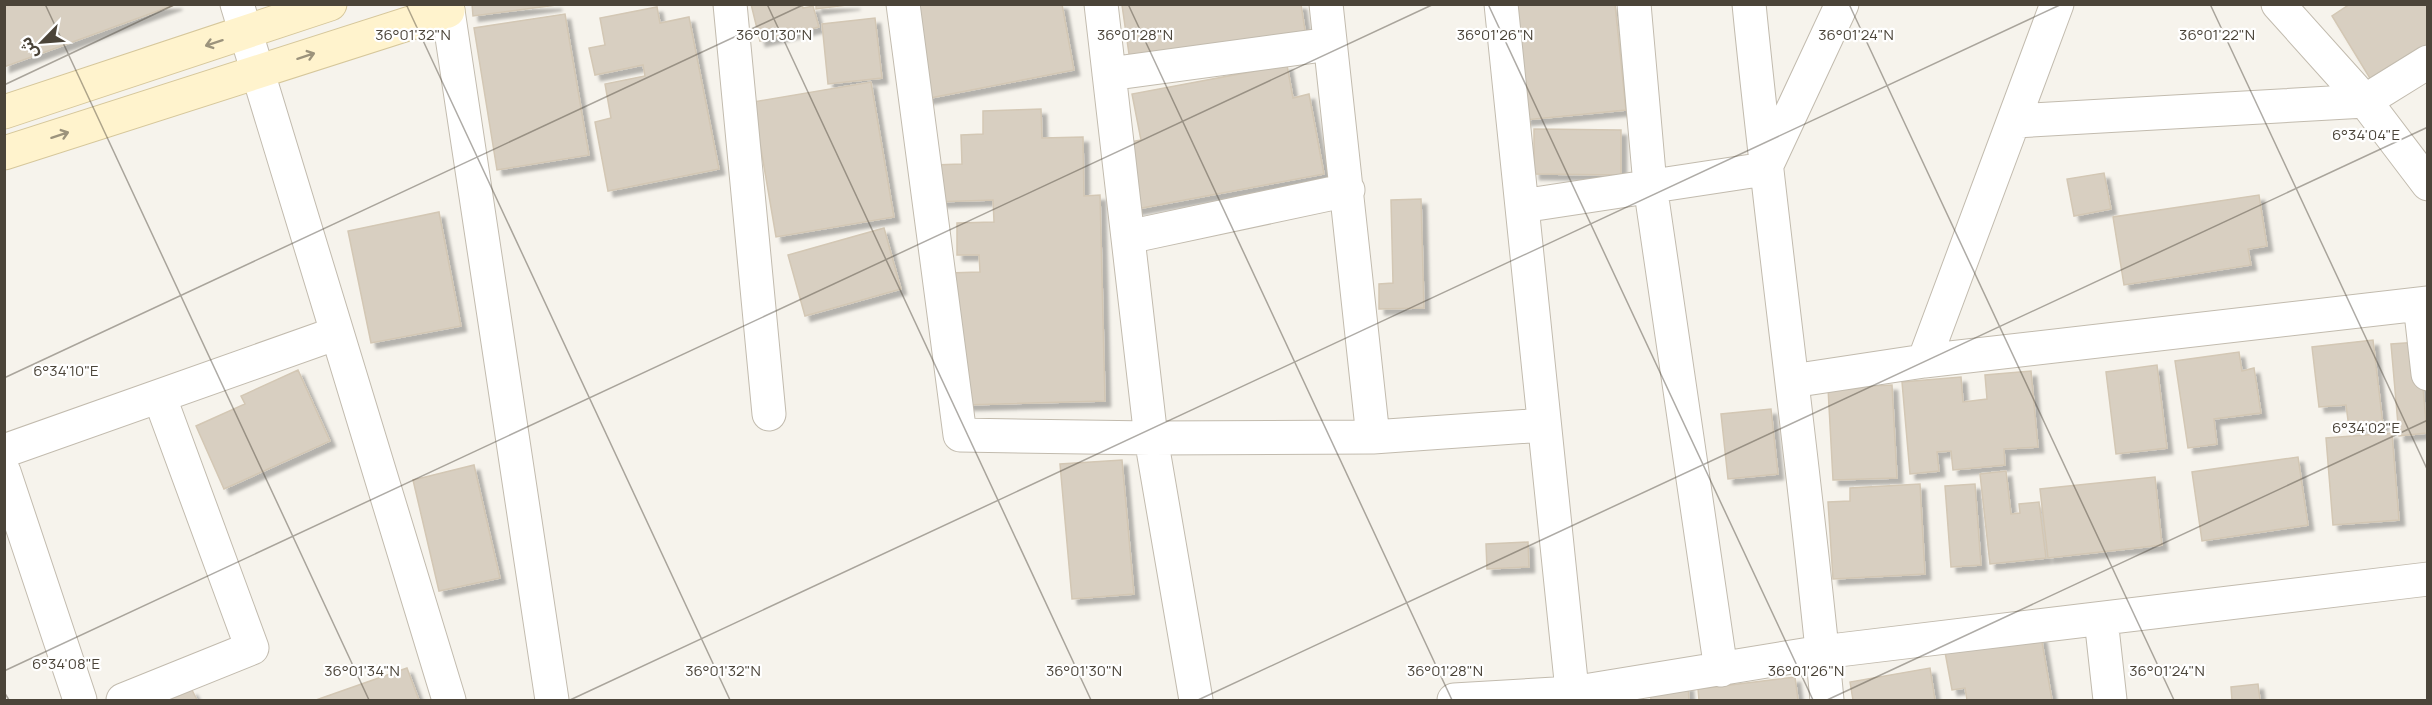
<svg xmlns="http://www.w3.org/2000/svg" width="2432" height="705" viewBox="0 0 2432 705" font-family="Manrope,'Noto Sans Arabic',sans-serif">
  <style>
    .building { fill: #d8cfc1; stroke: #d3c7b4; stroke-width: 1.5; filter: url(#shadow) }
    .lines { fill: none; stroke-linecap: round; stroke-linejoin: round }
    .street-casing { stroke: #c2bbae; stroke-width: 35 }
    .secondary-casing { stroke: #d6c79b; stroke-width: 35 }
    .street { stroke: #fff; stroke-width: 33 }
    .secondary { stroke: #fff3cd; stroke-width: 33 }
    .oneway { stroke: #9c937c }
    .ticks { fill: none; stroke: #4b4439; stroke-width: 1.5; stroke-opacity: 0.45 }
    .ticks-label { font-size: 15px; text-anchor: middle; fill: #4b4439; stroke: #fff; stroke-width: 4.5; stroke-linejoin: round; paint-order: stroke }
  </style>
  <defs>
    <filter id="shadow"><feDropShadow dx="5.5" dy="5.5" stdDeviation="1.5" flood-color="#0004"/></filter>
  </defs>
  <rect width="100%" height="100%" fill="#f6f3ec"/>
  <path class="building" d="M 4,4 L 177,4 L 4,67 Z
    M 472,4 L 556,4 L 556,5 L 473,16 Z
    M 751,4 L 802,4 L 803,8 L 813,6 L 819,27 L 760,41 Z
    M 816,4 L 855,4 L 816,9 Z
    M 907,4 L 1062,4 L 1074,70 L 925,99 Z
    M 1301,4 L 1306,37 L 1130,61 L 1122,5 Z
    M 1514,4 L 1615,4 L 1626,110 L 1525,120 Z
    M 2350,4 L 2428,4 L 2428,45 L 2371,80 L 2332,16 Z
    M 657,7 L 660,23 L 689,17 L 719,169 L 608,191 L 595,122 L 611,118 L 605,84 L 645,76 L 643,65 L 595,75 L 589,48 L 605,45 L 600,18 Z
    M 565,14 L 589,155 L 497,170 L 474,28 Z
    M 875,18 L 882,78 L 828,84 L 822,24 Z
    M 1287,65 L 1293,98 L 1309,94 L 1324,174 L 1131,210 L 1119,144 L 1141,140 L 1132,94 Z
    M 871,82 L 894,217 L 776,237 L 753,102 Z
    M 1041,109 L 1042,138 L 1083,137 L 1084,196 L 1100,195 L 1105,401 L 964,405 L 948,273 L 980,272 L 979,255 L 957,255 L 957,223 L 994,222 L 993,200 L 934,202 L 933,165 L 962,164 L 961,135 L 983,134 L 983,111 Z
    M 1534,129 L 1621,130 L 1621,175 L 1534,174 Z
    M 2104,173 L 2111,209 L 2074,216 L 2067,179 Z
    M 2259,195 L 2267,246 L 2248,249 L 2251,265 L 2124,285 L 2113,217 Z
    M 1421,199 L 1424,308 L 1379,309 L 1379,284 L 1393,283 L 1391,200 Z
    M 439,212 L 461,326 L 371,343 L 348,231 Z
    M 884,228 L 901,289 L 805,316 L 788,255 Z
    M 2373,340 L 2383,425 L 2349,428 L 2346,405 L 2319,407 L 2312,347 Z
    M 2419,342 L 2427,433 L 2399,436 L 2391,344 Z
    M 2239,352 L 2242,371 L 2254,368 L 2261,413 L 2214,419 L 2217,444 L 2188,448 L 2175,361 Z
    M 2157,365 L 2167,448 L 2116,454 L 2106,372 Z
    M 298,370 L 330,441 L 224,489 L 196,426 L 245,404 L 241,396 Z
    M 2031,371 L 2038,447 L 2004,449 L 2005,465 L 1953,470 L 1951,451 L 1937,452 L 1939,471 L 1910,474 L 1902,382 L 1961,377 L 1963,402 L 1987,399 L 1985,375 Z
    M 1892,385 L 1897,478 L 1833,480 L 1828,388 Z
    M 1771,409 L 1778,474 L 1728,479 L 1721,414 Z
    M 2392,433 L 2399,520 L 2333,525 L 2326,438 Z
    M 2298,457 L 2308,525 L 2202,541 L 2192,472 Z
    M 1122,460 L 1134,594 L 1072,599 L 1060,464 Z
    M 474,465 L 500,578 L 439,591 L 413,480 Z
    M 2006,471 L 2011,514 L 2020,513 L 2019,504 L 2039,502 L 2046,558 L 1990,564 L 1980,474 Z
    M 2155,477 L 2162,545 L 2048,558 L 2040,489 Z
    M 1920,484 L 1925,574 L 1833,579 L 1828,502 L 1850,501 L 1850,488 Z
    M 1975,484 L 1981,565 L 1951,567 L 1945,486 Z
    M 1528,542 L 1529,567 L 1487,569 L 1486,544 Z
    M 2041,636 L 2052,700 L 1967,700 L 1965,688 L 1952,690 L 1945,652 Z
    M 407,668 L 419,700 L 316,700 Z
    M 1930,668 L 1935,700 L 1853,700 L 1850,682 Z
    M 1795,677 L 1798,700 L 1699,700 L 1698,689 Z
    M 2258,684 L 2260,700 L 2232,700 L 2231,687 Z
    M 1688,685 L 1689,700 L 1651,700 L 1650,688 Z
    M 192,690 L 197,700 L 168,700 Z"/>
  <g class="lines">
    <defs>
      <path id="street" d="M 237,4 L 449,700
        M 447,4 L 552,700
        M 730,4 L 769,414
        M 903,4 L 960,435 L 1151,438 L 1373,437 L 1544,425
        M 1101,4 L 1151,438 L 1196,700
        M 1326,4 L 1373,437
        M 1501,4 L 1573,700
        M 1634,4 L 1650,185 L 1721,670
        M 1749,4 C 1772,237 1805,468 1827,700
        M 2278,4 L 2365,101 L 2428,184
        M 1109,74 L 1330,44
        M 2016,121 L 2365,101 L 2428,62
        M 1522,206 L 1765,169 L 1842,4
        M 1128,237 L 1348,190
        M 2420,304 L 2428,374
        M 1924,361 L 2057,4
        M 1792,381 L 1924,361 L 2428,303
        M 4,451 L 337,333
        M 4,472 L 80,700
        M 2101,619 L 2110,700
        M 123,700 L 252,648 L 160,398
        M 1454,700 L 1572,693 L 1822,652 L 2428,579"/>
      <path id="secondary" d="M 4,112 L 330,4
        M 4,153 L 448,11"/>
    </defs>
    <use href="#street" class="street-casing"/>
    <use href="#secondary" class="secondary-casing"/>
    <use href="#street" class="street"/>
    <use href="#secondary" class="secondary"/>
  </g>
  <defs><path id="oneway-shaft" d="M-6 0H5M1.5-3L5.5 0L1.5 3" fill="none" stroke-width="1.6" stroke-linecap="round" stroke-linejoin="round" transform="scale(1.5)"/></defs>
  <g class="oneway">
    <use href="#oneway-shaft" transform="translate(214 43) rotate(162)"/>
    <use href="#oneway-shaft" transform="translate(306 56) rotate(-18)"/>
    <use href="#oneway-shaft" transform="translate(60 135) rotate(-18)"/>
  </g>
  <path class="ticks" d="M 45,4 L 369,700M 406,4 L 730,700M 767,4 L 1091,700M 1128,4 L 1452,700M 1488,4 L 1813,700M 1849,4 L 2174,700M 2210,4 L 2428,471M 4,85 L 176,4M 4,378 L 805,4M 4,671 L 1434,4M 4,692 L 9,700M 570,700 L 2062,4M 1198,700 L 2428,127M 1827,700 L 2428,420"/>
  <g class="ticks-label">
    <text x="774" y="40">36°01'30"N</text>
    <text x="413" y="40">36°01'32"N</text>
    <text x="1135" y="40">36°01'28"N</text>
    <text x="1495" y="40">36°01'26"N</text>
    <text x="1856" y="40">36°01'24"N</text>
    <text x="2217" y="40">36°01'22"N</text>
    <text x="2366" y="140">6°34'04"E</text>
    <text x="66" y="376">6°34'10"E</text>
    <text x="2366" y="433">6°34'02"E</text>
    <text x="66" y="669">6°34'08"E</text>
    <text x="362" y="676">36°01'34"N</text>
    <text x="723" y="676">36°01'32"N</text>
    <text x="1084" y="676">36°01'30"N</text>
    <text x="1445" y="676">36°01'28"N</text>
    <text x="1806" y="676">36°01'26"N</text>
    <text x="2167" y="676">36°01'24"N</text>
  </g>
  <rect width="2432" height="705" fill="none" stroke="#4b4439" stroke-width="12"/>
  <g transform="translate(42 42) rotate(245)" stroke="#ffffff" stroke-width="4.5" paint-order="stroke">
  <path d="M0-4.5L10 22L0 15L-10 22Z" fill="#4b4439"/>
  <text y="-9" font-size="16" font-weight="bold" text-anchor="middle" fill="#4b4439">ش</text>
  </g>
</svg>
